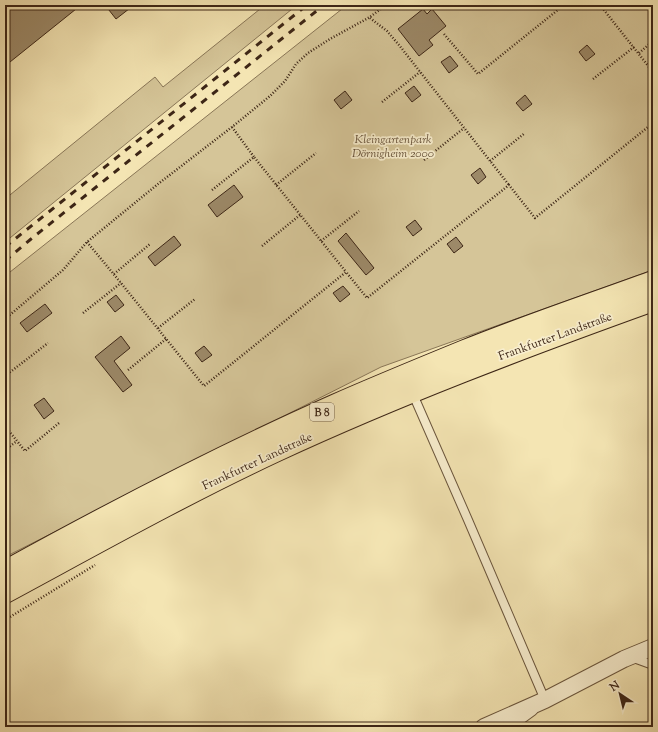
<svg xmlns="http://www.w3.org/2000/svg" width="658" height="732" viewBox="0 0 658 732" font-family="'Sorts Mill Goudy',serif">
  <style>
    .green { fill: #d5c598; stroke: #897657 }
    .building { fill: #9c8968; stroke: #3d2616 }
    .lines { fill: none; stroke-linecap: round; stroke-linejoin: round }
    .service-casing { stroke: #6b563d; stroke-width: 10 }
    .minor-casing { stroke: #6b563d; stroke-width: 18 }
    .primary-casing { stroke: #3d2616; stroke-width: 24 }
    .path { stroke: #3d2616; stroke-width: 2.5; stroke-dasharray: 1 2; stroke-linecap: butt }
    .service { stroke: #f8eece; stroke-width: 8 }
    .minor { stroke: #f8eece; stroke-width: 16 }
    .primary { stroke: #f4e5b3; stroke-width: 22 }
    .rail { stroke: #3d2616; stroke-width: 3; stroke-dasharray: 7 7; stroke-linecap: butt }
    .labels { text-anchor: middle; stroke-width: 3.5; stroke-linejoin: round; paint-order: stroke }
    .shield { fill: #f8eece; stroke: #75624d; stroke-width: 1 }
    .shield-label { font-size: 11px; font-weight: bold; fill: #3d2616 }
    .park-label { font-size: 12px; font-style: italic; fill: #634e36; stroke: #f8eece }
    .street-label { font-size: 12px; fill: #3d2616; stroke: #f8eece }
  </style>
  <rect width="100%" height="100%" fill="#f4e5b3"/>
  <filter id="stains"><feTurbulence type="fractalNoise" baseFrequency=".005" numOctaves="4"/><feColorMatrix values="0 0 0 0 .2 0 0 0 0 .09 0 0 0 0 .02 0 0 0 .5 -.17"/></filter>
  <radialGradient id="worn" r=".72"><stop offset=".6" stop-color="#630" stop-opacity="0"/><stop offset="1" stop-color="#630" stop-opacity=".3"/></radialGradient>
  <path class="green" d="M 265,5 L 297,5 L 5,242 L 5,199 L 155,77 L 163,87 Z
    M 347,5 L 653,5 L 653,270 L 381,367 L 5,557 L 5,276 Z"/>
  <path class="building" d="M 5,5 L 81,5 L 5,66 Z
    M 105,5 L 134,5 L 116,19 Z
    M 423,9 L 427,14 L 432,9 L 446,26 L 429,40 L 433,45 L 419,56 L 398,29 Z
    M 587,45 L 595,54 L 586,61 L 579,52 Z
    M 450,56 L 458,66 L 449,73 L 441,62 Z
    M 414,86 L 421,95 L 412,102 L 405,93 Z
    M 345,91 L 352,100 L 341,109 L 334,100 Z
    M 525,95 L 532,104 L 523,111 L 516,103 Z
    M 480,168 L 486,177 L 478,184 L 471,175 Z
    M 234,185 L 243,197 L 217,217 L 208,205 Z
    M 415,220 L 422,229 L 413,236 L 406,227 Z
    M 346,233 L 374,268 L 366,275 L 338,241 Z
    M 174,236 L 181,245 L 155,266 L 148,257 Z
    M 456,237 L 463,246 L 454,253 L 447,244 Z
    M 343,286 L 350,294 L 340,302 L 333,293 Z
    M 116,295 L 124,305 L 115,312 L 107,302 Z
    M 45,304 L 52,313 L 27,332 L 20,323 Z
    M 121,336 L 130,348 L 114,361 L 132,385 L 123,392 L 95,357 Z
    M 204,346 L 212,355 L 202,362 L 195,353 Z
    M 44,398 L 54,411 L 44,419 L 34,405 Z"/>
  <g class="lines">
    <defs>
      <path id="service" d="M 412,392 L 468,520 L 545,700 L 543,702
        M 631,657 L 653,665
        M 511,727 L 533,711"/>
      <path id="minor" d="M 484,727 L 545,700 L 624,659 L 653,647"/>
      <path id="primary" d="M 5,572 C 112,513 221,456 334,406 C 377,387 421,369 465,351 C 527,326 590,305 653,282
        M 5,592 C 94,544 183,494 275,451 C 398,394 525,346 653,300"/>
    </defs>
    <use href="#service" class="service-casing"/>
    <use href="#minor" class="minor-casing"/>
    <use href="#primary" class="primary-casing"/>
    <path class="path" d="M 600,5 L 653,72
      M 370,18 L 387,31 L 399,45 L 509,185
      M 444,34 L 478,74 L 564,5
      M 639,53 L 653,41
      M 593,79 L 634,47
      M 382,102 L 420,72
      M 232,127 L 254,157
      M 424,160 L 464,128
      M 490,161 L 525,133
      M 276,185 L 316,153
      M 212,190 L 254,157 L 346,272
      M 321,241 L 359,211
      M 87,242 L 121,283 L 204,386 L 346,272 L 367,298 L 509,185 L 535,218 L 653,123
      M 262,246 L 300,215
      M 114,274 L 150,244
      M 83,313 L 121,283
      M 5,319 L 63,270 L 87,242 L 158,184 L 232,127 L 270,96 L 285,81 L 296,64 L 308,53 L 330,39 L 370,17 L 386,5
      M 158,328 L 195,299
      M 128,370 L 166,339
      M 5,376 L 48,343
      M 5,426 L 25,451 L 59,423
      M 5,450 L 17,441
      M 5,620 L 95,565
      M 5,714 L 10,727"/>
    <use href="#service" class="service"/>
    <use href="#minor" class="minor"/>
    <use href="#primary" class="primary"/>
    <path class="rail" d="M 5,247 L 307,5
      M 5,261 L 31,239 L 324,5"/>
  </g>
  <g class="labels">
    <rect class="shield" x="310" y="403" width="24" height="18" rx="3"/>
    <g class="shield-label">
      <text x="322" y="416">B 8</text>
    </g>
    <g class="park-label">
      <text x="393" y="143">Kleingartenpark<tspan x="393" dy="14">Dörnigheim 2000</tspan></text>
    </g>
    <g class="street-label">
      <text transform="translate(555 336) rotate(-20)" y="4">Frankfurter Landstraße</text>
      <text transform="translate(257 461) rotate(-25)" y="4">Frankfurter Landstraße</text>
    </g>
  </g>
  <rect width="658" height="732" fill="none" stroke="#f4e5b3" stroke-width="20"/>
  <rect x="6" y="6" width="646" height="720" fill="none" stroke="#3d2616" stroke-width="2"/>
  <rect x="10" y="10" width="638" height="712" fill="none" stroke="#3d2616"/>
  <g transform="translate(620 694) rotate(325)" stroke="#f8eece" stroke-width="3" paint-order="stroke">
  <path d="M0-3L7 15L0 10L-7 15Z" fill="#3d2616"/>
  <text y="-6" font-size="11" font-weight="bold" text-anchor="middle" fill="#3d2616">N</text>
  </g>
  <rect width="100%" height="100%" filter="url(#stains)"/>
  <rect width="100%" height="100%" fill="url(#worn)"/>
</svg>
